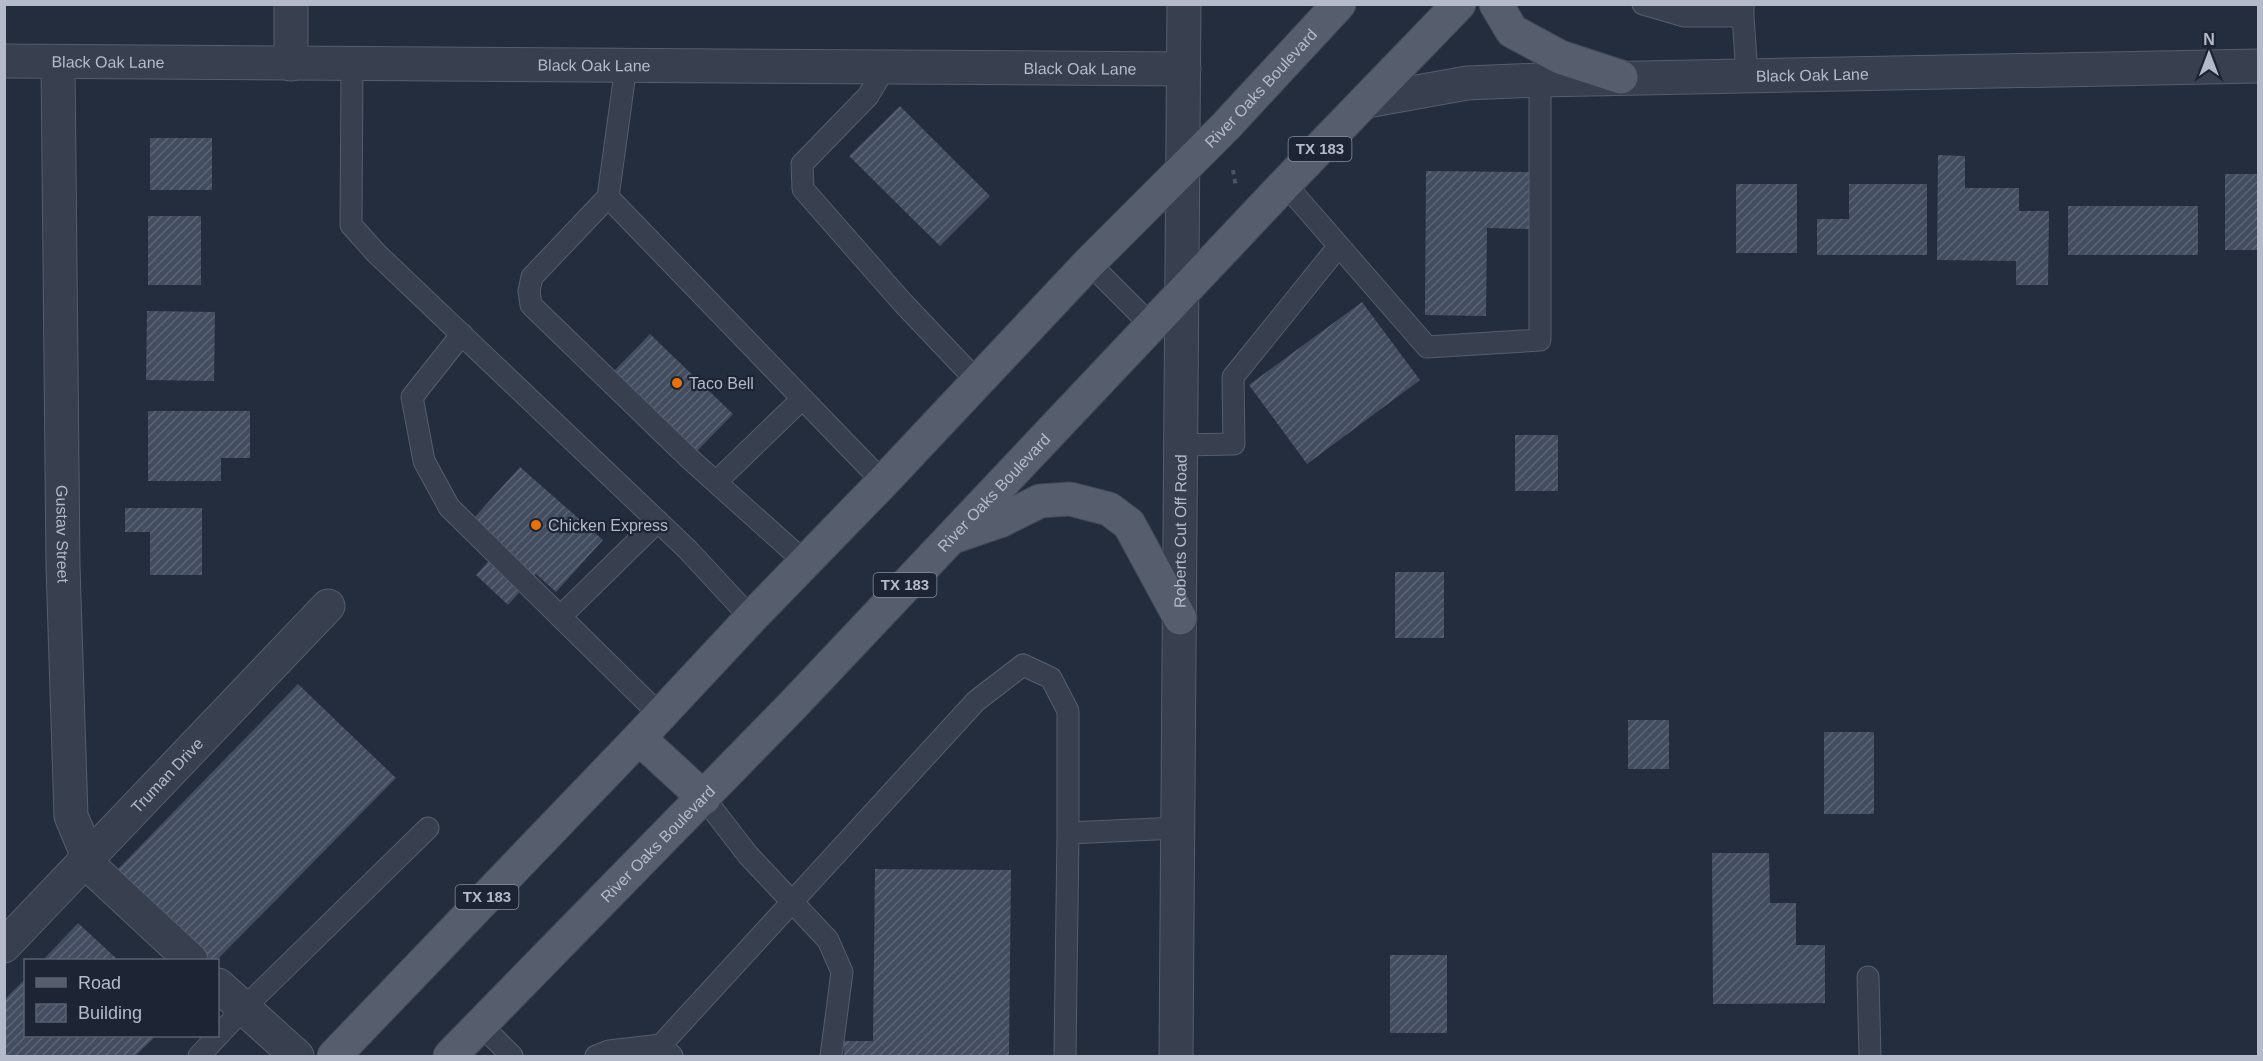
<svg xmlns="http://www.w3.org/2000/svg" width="2263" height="1061" viewBox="0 0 2263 1061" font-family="Helvetica,sans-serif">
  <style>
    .building { fill: url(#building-hatch) }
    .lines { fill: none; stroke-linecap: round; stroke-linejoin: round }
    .service-casing { stroke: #565d6c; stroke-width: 23 }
    .minor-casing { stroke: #565d6c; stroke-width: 35 }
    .tertiary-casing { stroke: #565d6c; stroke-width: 35 }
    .primary-casing { stroke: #414857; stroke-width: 35 }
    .path { stroke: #44575c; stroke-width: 4; stroke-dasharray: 4.5 4.5; stroke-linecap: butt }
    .service { stroke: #383f4e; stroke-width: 21 }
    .minor { stroke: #383f4e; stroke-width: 33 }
    .tertiary { stroke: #383f4e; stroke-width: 33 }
    .primary { stroke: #565e6e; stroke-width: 33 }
    .food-dot { fill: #e8710a; stroke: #1d2433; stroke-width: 2 }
    .labels { text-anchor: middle; stroke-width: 4.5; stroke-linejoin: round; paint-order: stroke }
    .shield { fill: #1d2433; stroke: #878d9c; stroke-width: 1.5 }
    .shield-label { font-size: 15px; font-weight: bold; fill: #b4bac9 }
    .street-label { font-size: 16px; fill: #b4bac9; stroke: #1d2433 }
    .poi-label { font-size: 16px; fill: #b4bac9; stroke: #1d2433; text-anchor: start }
  </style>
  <defs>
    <pattern id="building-hatch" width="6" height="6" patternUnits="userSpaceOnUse" patternTransform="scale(1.5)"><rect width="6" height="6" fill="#434d60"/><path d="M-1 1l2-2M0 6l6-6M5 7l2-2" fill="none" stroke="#5c6575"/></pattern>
  </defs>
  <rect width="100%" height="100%" fill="#242d3e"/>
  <path class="building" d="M 900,106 L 990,196 L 940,246 L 849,156 Z
    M 150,138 L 212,138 L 212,190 L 150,190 Z
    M 1938,155 L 1965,156 L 1965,188 L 2019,188 L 2019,211 L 2049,211 L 2048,285 L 2016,285 L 2016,261 L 1937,260 Z
    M 1426,171 L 1531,172 L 1531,229 L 1487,228 L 1486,316 L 1425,315 Z
    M 2225,174 L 2258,174 L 2258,250 L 2225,250 Z
    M 1736,184 L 1797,184 L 1797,253 L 1736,253 Z
    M 1849,184 L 1927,184 L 1927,255 L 1817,255 L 1817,219 L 1849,219 Z
    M 2068,206 L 2198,206 L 2198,255 L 2068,255 Z
    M 148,216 L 201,216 L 201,285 L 148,285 Z
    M 1362,302 L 1420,380 L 1307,464 L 1249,385 Z
    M 147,311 L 215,312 L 214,381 L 146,380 Z
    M 650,334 L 733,414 L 697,451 L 614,371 Z
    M 148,411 L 250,411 L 250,458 L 221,458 L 221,481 L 148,481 Z
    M 1515,435 L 1558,435 L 1558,491 L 1515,491 Z
    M 520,467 L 603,540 L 556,592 L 536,574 L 508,605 L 476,575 L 502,546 L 473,519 Z
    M 125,508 L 202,508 L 202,575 L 150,575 L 150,532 L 125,532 Z
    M 1395,572 L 1444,572 L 1444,638 L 1395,638 Z
    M 298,684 L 396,778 L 217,960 L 207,960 L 115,872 Z
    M 1628,720 L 1669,720 L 1669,769 L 1628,769 Z
    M 1824,732 L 1874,732 L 1874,814 L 1824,814 Z
    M 1712,853 L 1769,853 L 1770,903 L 1796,903 L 1796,945 L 1825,945 L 1825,1003 L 1713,1004 Z
    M 875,869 L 1011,870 L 1009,1056 L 844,1056 L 844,1041 L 873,1041 Z
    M 78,923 L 118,960 L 43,960 Z
    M 1390,955 L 1447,955 L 1447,1033 L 1390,1033 Z
    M 26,978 L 26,1036 L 156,1036 L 135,1056 L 4,1056 L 4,1000 Z"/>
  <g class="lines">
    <defs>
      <path id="service" d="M 1643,4 L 1684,16 L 1743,16 L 1743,4
        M 1743,16 L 1747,75
        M 352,65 L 351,225 L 376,253 L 688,550 L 751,618
        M 626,66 L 608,197 L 883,482
        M 885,67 L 868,96 L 802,164 L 803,189 L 903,303 L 978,382
        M 1285,184 L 1427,347 L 1540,340 L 1540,80
        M 608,197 L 532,277 L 529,291 L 531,305 L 690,459 L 806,563
        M 1089,263 L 1151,325
        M 462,334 L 412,397 L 424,461 L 449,507 L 660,715
        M 1179,445 L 1234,444 L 1233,377 L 1338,247
        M 716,482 L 802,399
        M 561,616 L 658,521
        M 704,798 L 748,855 L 828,940 L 842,972 L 831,1056
        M 1868,977 L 1870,1056
        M 481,1025 L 512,1056
        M 661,1045 L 976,701 L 1023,665 L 1051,678 L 1068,711 L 1068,833
        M 199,1056 L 243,1009 L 428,828
        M 596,1056 L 609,1051 L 661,1045 L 672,1056
        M 1065,1056 L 1068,833 L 1178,828"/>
      <g id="minor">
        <path d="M 291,4 L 291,64"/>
        <path id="s1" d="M 4,61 L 1184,69"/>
        <path id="s2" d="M 58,62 L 63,566 L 71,816 L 93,869 L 191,960"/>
        <path id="s3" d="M 1367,101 L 1467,83 L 1540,80 L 2258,66"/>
        <path id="s4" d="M 4,946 L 328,606"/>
        <path d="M 218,985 L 297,1056"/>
      </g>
      <g id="tertiary">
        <path id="s5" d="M 1176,1056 L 1184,4"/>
      </g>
      <g id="primary">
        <path d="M 1496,4 L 1512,31 L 1560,57 L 1621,77"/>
        <path d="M 953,537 L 1000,521 L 1040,501 L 1070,499 L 1109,509 L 1129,524 L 1180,618"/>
        <path d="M 639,738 L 704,798"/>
        <path id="s6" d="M 334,1056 L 639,738 L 751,618 L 883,482 L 1089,263 L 1226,126 L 1339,4"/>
        <path id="s7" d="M 450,1056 L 792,706 L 1285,184 L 1459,4"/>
      </g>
    </defs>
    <use href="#service" class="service-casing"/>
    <use href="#minor" class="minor-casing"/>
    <use href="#tertiary" class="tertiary-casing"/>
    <use href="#primary" class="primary-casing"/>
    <path class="path" d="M 1233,170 L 1236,187"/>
    <use href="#service" class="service"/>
    <use href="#minor" class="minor"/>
    <use href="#tertiary" class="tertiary"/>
    <use href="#primary" class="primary"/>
  </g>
  <g class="food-dot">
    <circle cx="677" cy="383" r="6"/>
    <circle cx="536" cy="525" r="6"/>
  </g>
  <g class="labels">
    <g class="shield">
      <rect x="1288.5" y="137" width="63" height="24" rx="4.5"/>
      <rect x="873.5" y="573" width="63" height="24" rx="4.5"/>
      <rect x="455.5" y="885" width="63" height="24" rx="4.5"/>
    </g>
    <g class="shield-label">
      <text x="1320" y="154">TX 183</text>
      <text x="905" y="590">TX 183</text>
      <text x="487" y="902">TX 183</text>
    </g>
    <g class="street-label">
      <text dy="6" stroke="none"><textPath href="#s1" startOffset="104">Black Oak Lane</textPath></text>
      <text dy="6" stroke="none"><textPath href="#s1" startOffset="590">Black Oak Lane</textPath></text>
      <text dy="6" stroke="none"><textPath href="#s1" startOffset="1076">Black Oak Lane</textPath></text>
      <text dy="6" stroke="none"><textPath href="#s3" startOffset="447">Black Oak Lane</textPath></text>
      <text dy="6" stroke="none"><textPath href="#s6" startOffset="1340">River Oaks Boulevard</textPath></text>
      <text dy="6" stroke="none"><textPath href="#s7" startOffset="783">River Oaks Boulevard</textPath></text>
      <text dy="6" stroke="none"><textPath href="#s5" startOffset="525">Roberts Cut Off Road</textPath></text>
      <text dy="6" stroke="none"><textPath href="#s2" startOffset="472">Gustav Street</textPath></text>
      <text dy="6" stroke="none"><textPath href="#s4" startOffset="236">Truman Drive</textPath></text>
      <text dy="6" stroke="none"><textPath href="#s7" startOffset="297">River Oaks Boulevard</textPath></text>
    </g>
    <g class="poi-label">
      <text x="689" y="389">Taco Bell</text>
      <text x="548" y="531">Chicken Express</text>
    </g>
  </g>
  <rect width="2263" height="1061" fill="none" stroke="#b4bac9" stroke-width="12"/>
  <rect x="24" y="959" width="195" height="78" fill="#1d2433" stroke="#59606f" stroke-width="1.5"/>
  <rect x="36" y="978" width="30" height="9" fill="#565e6e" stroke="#59606f" stroke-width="1.5"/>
  <text x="78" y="989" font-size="18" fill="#b4bac9">Road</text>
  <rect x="36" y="1004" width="30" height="18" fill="url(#building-hatch)" stroke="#59606f" stroke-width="1.5"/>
  <text x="78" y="1019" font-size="18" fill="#b4bac9">Building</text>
  <g transform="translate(2209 54)" stroke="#1d2433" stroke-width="4.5" paint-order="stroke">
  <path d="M0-4.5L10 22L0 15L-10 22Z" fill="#b4bac9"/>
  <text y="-9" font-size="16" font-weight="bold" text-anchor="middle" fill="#b4bac9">N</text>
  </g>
</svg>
